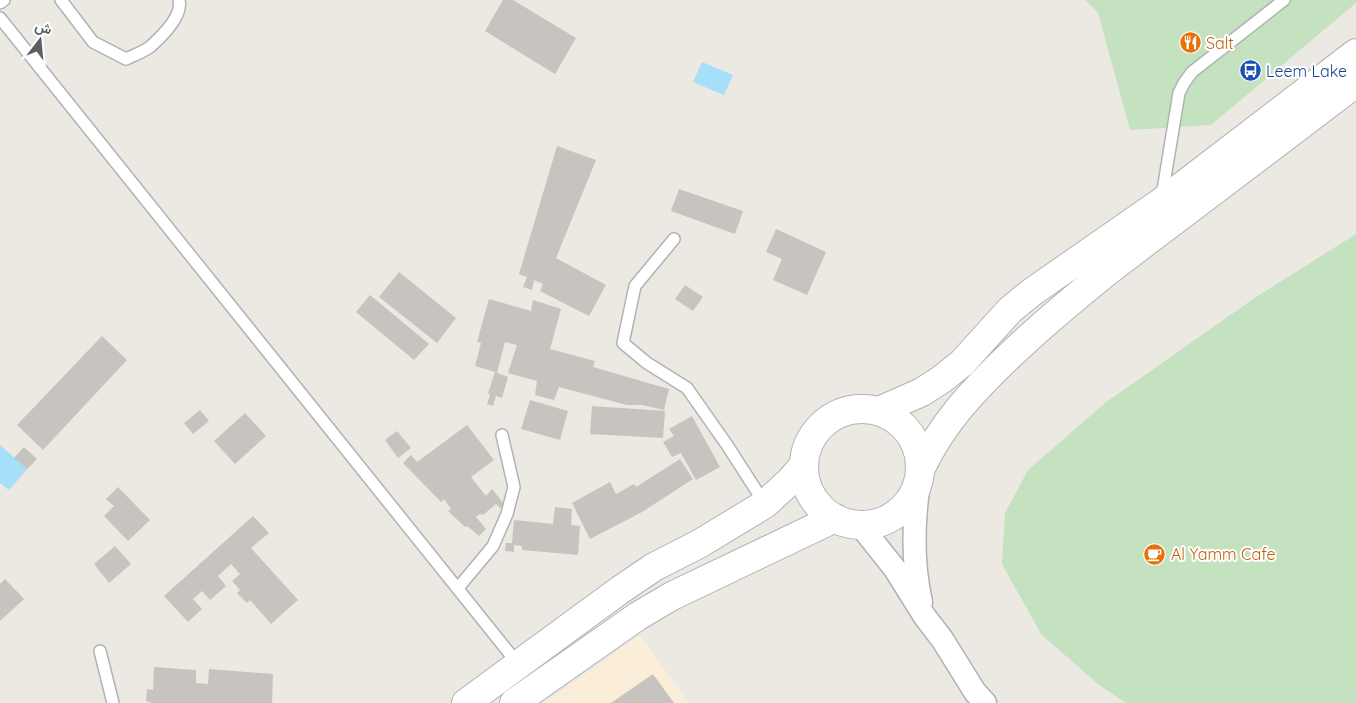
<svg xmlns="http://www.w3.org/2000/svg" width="1356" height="703" viewBox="0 0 1356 703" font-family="Quicksand,Vazirmatn,sans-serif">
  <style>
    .commercial { fill: #fbeed8 }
    .green { fill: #c4e2c0 }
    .water { fill: #a5dff9 }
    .building { fill: #c7c3be }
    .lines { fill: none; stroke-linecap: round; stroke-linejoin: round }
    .service-casing { stroke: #afb3b6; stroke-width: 14 }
    .minor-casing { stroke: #afb3b6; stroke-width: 25 }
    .secondary-casing { stroke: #aeb3b6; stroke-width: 30 }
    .service { stroke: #fff; stroke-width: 11 }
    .minor { stroke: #fff; stroke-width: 22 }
    .secondary { stroke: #fff; stroke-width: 28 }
    .labels { text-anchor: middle; stroke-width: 4; stroke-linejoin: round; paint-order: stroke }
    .food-label { font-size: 16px; fill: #c56008; stroke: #fff; text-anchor: start }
    .transit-label { font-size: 16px; fill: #164399; stroke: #fff; text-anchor: start }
  </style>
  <rect width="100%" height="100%" fill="#ece8e2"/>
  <path class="commercial" d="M 640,635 L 689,703 L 544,703 Z"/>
  <path class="green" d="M 1085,0 L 1356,0 L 1356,3 L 1211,125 L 1130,130 L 1098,13 Z
    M 1356,234 L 1356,703 L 1126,703 L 1099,685 L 1041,634 L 1002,564 L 1005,513 L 1028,470 L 1105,403 L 1256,297 Z"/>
  <path class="water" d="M 702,62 L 733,75 L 724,95 L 693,82 Z
    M 0,445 L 27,469 L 9,490 L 0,483 Z"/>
  <path class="building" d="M 503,0 L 513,0 L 576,38 L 555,74 L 485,31 Z
    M 557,146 L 596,160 L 556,258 L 606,285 L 589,316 L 540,291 L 543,284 L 534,280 L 532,290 L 523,287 L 527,277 L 519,274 Z
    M 679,189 L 743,211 L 735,234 L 671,211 Z
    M 776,229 L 826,252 L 807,295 L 773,280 L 782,259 L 766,252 Z
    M 399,272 L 456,318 L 437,343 L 379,297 Z
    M 685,285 L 703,297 L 693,311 L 675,299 Z
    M 370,295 L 429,344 L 414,360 L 356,312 Z
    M 489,299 L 531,311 L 533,300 L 561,309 L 550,349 L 595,361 L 593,367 L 669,389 L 664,410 L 642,405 L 627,405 L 559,387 L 554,400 L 535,395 L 537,381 L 508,373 L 517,345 L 505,342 L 497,373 L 508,377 L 502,398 L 496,396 L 493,406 L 487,404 L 490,395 L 488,393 L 495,372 L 475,366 L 481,343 L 477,342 Z
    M 102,336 L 127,360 L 43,450 L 17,425 Z
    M 530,400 L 568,411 L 560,440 L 521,429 Z
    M 592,406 L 665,411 L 663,438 L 590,434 Z
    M 200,410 L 209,421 L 193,434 L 184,423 Z
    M 245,413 L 266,436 L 235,464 L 214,441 Z
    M 692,416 L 720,467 L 696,480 L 681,453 L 672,457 L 663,442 L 674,436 L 669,429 Z
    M 467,425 L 494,460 L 471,477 L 486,496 L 492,489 L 504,504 L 500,508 L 496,504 L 483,515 L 480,514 L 476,517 L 486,529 L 479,536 L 467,526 L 465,527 L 448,511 L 451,509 L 444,499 L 441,502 L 403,463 L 411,455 L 417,462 Z
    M 397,431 L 411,448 L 398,458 L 385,440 Z
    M 24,447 L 37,459 L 27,469 L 14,458 Z
    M 680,459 L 693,479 L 642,512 L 590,539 L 572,503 L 610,482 L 616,494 L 634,484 L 636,487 Z
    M 118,487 L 150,520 L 128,541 L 104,516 L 114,506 L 106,499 Z
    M 555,507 L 572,509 L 571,525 L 580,526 L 578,555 L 522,550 L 522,546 L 514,545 L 514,552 L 505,551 L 506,543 L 512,543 L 514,520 L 553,524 Z
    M 253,516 L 269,533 L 251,548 L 298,600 L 271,624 L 250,600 L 247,603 L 237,593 L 240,590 L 232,581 L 240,574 L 231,564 L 218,576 L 226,586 L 210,600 L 202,591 L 193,599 L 202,609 L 188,622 L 164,596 Z
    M 115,546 L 131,564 L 109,583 L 94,564 Z
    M 5,579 L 24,599 L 0,621 L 0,584 Z
    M 154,667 L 196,670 L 196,683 L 208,684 L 209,669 L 273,674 L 272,703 L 152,703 L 146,701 L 147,689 L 153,690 Z
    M 653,674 L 674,703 L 611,703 Z"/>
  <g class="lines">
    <defs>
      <path id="service" d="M 61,0 L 93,42 L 126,59 C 134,55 144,52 151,46 C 162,36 183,16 179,0
        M 0,3 L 4,0
        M 0,18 L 518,664
        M 1162,196 L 1179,93 L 1184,83 L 1192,72 L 1284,0
        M 674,239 L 635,286 L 623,343 L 647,363 L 687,388 L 727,445 L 765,504
        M 458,588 L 493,546 L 507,514 L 514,487 L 502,435
        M 100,651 L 113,703"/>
      <path id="minor" d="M 919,483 C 913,523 912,562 921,602
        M 860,525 L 895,569 L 925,617 L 942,639 L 975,692 L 985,703"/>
      <path id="secondary" d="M804 467a58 58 0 1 1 116 0a58 58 0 1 1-116 0Z
        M 879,411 L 922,392 L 942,379 L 962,363 L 1010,310 L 1032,292 L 1160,203 L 1356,53
        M 921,468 C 942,424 970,394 1005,360 C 1038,328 1073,299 1109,270 L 1356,83
        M 466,703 L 620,590 L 654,567 L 699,544 L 765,504 L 790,481 L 804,465
        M 514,703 L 638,616 L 672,596 L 835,518"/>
    </defs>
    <use href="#service" class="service-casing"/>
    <use href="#minor" class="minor-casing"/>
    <use href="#secondary" class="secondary-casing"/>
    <use href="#service" class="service"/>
    <use href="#minor" class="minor"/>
    <use href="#secondary" class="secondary"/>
  </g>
  <defs>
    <symbol id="restaurant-disc" viewBox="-11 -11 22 22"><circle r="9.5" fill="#e8710a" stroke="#fff"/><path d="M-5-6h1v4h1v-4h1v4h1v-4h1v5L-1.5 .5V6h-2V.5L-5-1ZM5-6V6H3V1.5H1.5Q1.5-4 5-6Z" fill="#fff"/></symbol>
    <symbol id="bus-disc" viewBox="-11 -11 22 22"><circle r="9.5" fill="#1a4fb4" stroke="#fff"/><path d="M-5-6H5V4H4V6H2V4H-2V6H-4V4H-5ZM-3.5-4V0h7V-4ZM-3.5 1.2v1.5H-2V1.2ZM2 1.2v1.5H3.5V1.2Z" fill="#fff"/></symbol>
    <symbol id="cafe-disc" viewBox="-11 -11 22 22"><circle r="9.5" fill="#e8710a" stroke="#fff"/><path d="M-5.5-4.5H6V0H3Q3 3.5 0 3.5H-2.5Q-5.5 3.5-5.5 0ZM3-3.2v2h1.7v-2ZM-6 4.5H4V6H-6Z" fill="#fff"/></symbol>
  </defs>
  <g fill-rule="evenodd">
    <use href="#restaurant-disc" x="1178" y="30" width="25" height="25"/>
    <use href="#bus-disc" x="1238" y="58" width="25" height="25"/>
    <use href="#cafe-disc" x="1142" y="542" width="25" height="25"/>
  </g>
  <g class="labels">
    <g class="food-label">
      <text x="1206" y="49">Salt</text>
      <text x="1171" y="560">Al Yamm Cafe</text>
    </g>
    <g class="transit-label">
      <text x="1266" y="77">Leem Lake</text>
    </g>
  </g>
  <g transform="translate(40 40) rotate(16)" stroke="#ffffff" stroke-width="4" paint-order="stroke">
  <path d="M0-4L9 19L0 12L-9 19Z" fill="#5a5f62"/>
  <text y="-8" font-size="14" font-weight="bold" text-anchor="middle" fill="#5a5f62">ش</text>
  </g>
</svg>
